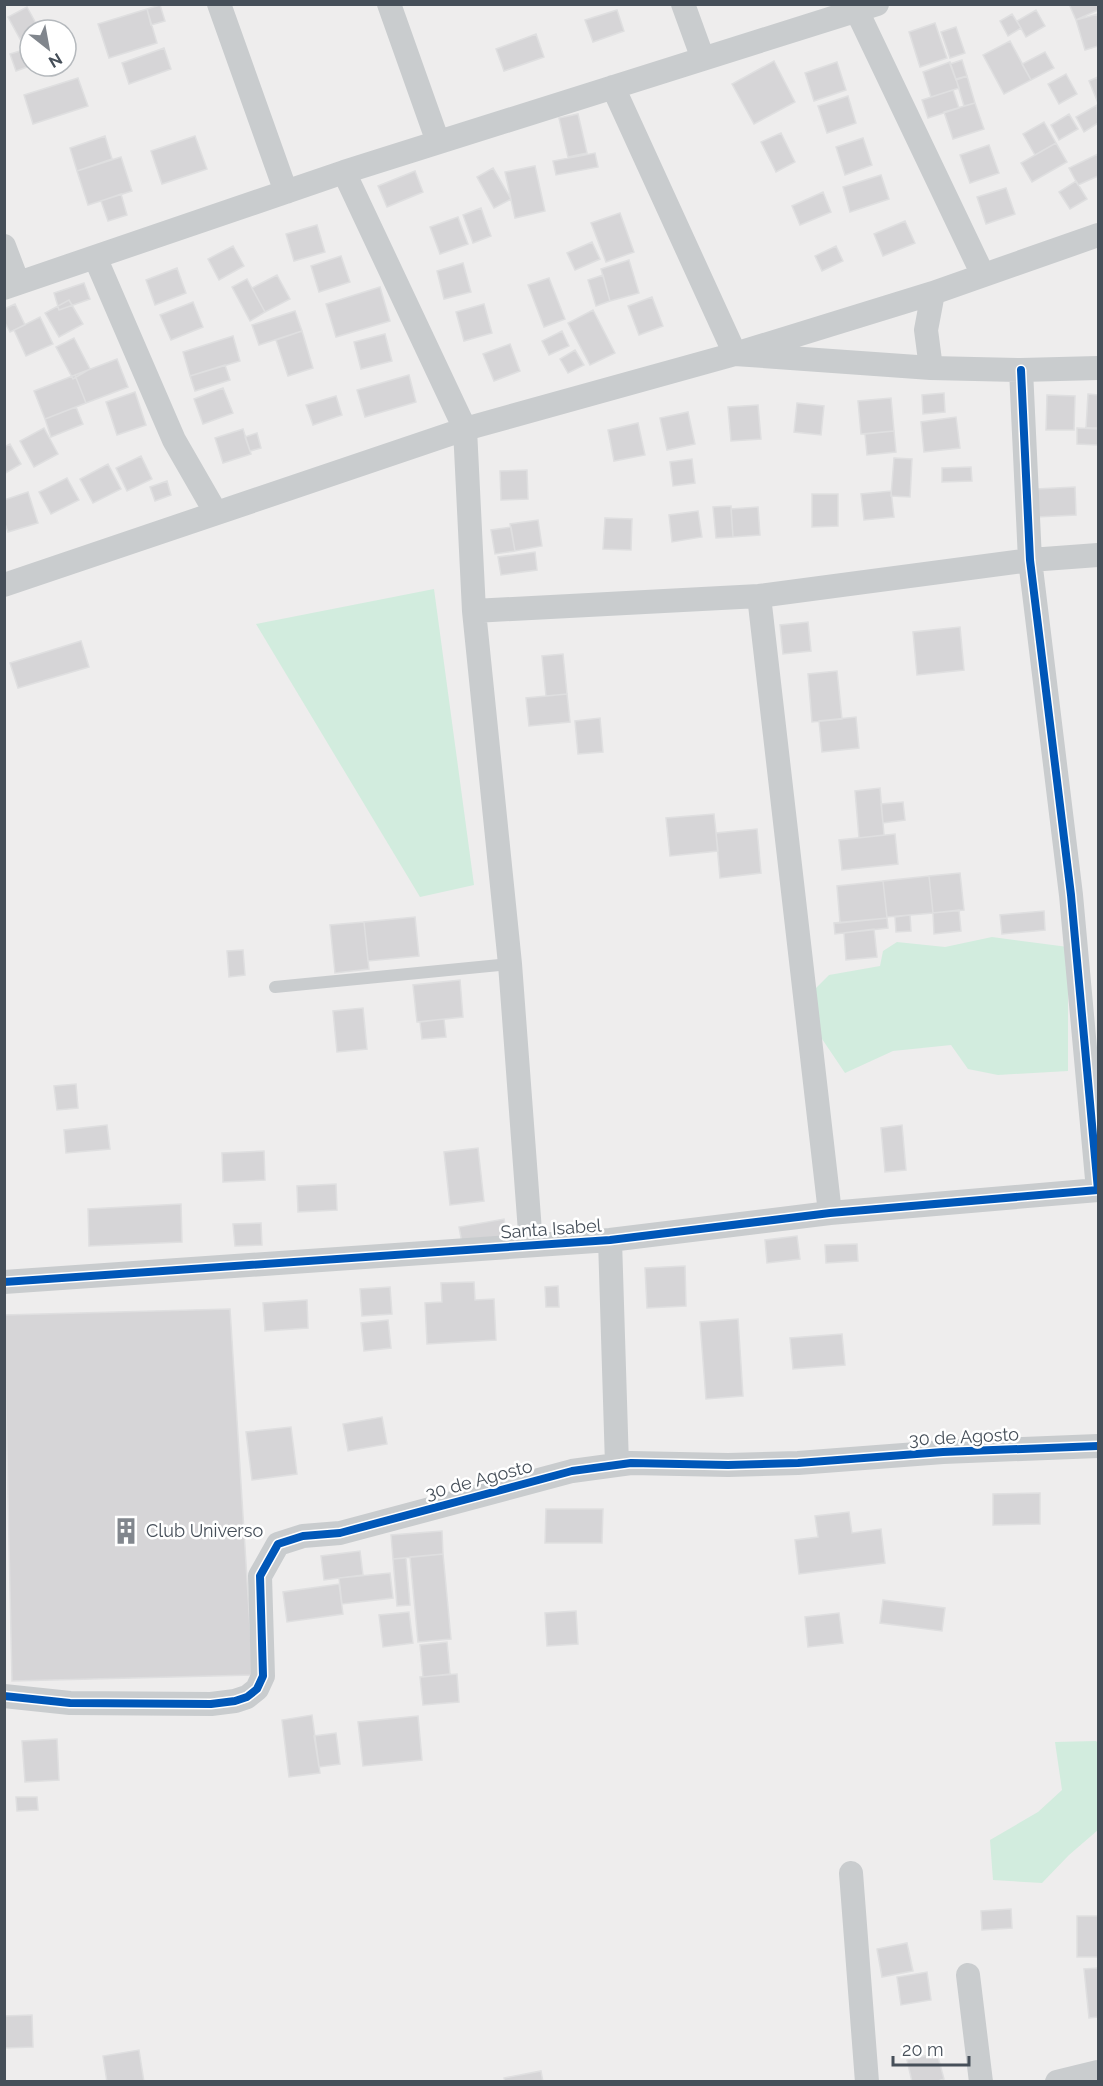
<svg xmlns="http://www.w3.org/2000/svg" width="1103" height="2086" viewBox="0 0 1103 2086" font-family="Raleway,sans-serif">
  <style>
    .green { fill: #d2ecde }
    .building { fill: #d6d5d7; stroke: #dfdfe0; stroke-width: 1.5 }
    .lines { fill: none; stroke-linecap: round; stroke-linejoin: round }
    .service { stroke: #c9ccce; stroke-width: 12 }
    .minor { stroke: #c9ccce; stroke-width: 24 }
    .cycleway-casing { stroke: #fff; stroke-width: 11 }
    .cycleway { stroke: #0057b8; stroke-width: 8 }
    .labels { text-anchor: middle; stroke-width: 5; stroke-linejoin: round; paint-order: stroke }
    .street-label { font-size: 18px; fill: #464f59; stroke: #fff }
    .poi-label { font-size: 18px; fill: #464f59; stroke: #fff; text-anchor: start }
  </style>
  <rect width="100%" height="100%" fill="#eeeded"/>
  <path class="green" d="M 434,589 L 474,885 L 420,897 L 256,624 Z
    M 992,937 L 1068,947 L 1068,1071 L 998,1075 L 968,1069 L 951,1045 L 893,1051 L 845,1073 L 816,1030 L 816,988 L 829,975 L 880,966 L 883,951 L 897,942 L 945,947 Z
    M 1096,1741 L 1098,1743 L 1098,1830 L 1069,1855 L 1042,1883 L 993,1880 L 990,1840 L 1038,1812 L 1062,1790 L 1055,1742 Z"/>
  <path class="building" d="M 1069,4 L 1098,4 L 1098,10 L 1076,20 Z
    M 160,5 L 165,21 L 151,25 L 147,9 Z
    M 27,7 L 39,29 L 30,30 L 30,34 L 20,39 L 8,17 Z
    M 147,9 L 157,43 L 109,58 L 98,24 Z
    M 617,10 L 624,31 L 593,42 L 585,20 Z
    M 1036,10 L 1045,26 L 1026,37 L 1017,21 Z
    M 1012,14 L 1021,28 L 1008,36 L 1000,21 Z
    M 1098,14 L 1098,46 L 1085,50 L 1076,20 Z
    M 935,23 L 947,58 L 920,67 L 909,32 Z
    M 956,27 L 965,53 L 950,58 L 941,32 Z
    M 536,34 L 544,57 L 504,71 L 496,49 Z
    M 1010,41 L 1031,80 L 1004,94 L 983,55 Z
    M 30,48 L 30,66 L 16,71 L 10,54 Z
    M 164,48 L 171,69 L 129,84 L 122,63 Z
    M 1045,52 L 1054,68 L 1031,80 L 1022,64 Z
    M 962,60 L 967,76 L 956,80 L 950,64 Z
    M 774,61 L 795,102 L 754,124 L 732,84 Z
    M 837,62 L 846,90 L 814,101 L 805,73 Z
    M 950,62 L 959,88 L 931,97 L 923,72 Z
    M 1066,74 L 1077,94 L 1059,104 L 1048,84 Z
    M 967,76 L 975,103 L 964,106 L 956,79 Z
    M 1098,77 L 1098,103 L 1089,81 Z
    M 78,78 L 88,106 L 33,124 L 24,95 Z
    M 953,90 L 959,108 L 928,118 L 922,100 Z
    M 848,96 L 856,123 L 827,133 L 818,106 Z
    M 975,103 L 984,129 L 953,139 L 944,112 Z
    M 1097,105 L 1098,123 L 1084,132 L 1076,117 Z
    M 578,114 L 587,153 L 568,157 L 559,118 Z
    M 1069,114 L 1078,129 L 1059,140 L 1051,125 Z
    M 1044,122 L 1056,143 L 1035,155 L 1023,134 Z
    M 781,133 L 795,162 L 776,172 L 761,142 Z
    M 105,136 L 112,159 L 77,171 L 70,148 Z
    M 195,136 L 207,169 L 162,184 L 151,151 Z
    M 863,138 L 872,165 L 845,175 L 836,147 Z
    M 1056,143 L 1067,162 L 1032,182 L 1021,163 Z
    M 989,145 L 999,173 L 970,183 L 960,155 Z
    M 595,153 L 598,167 L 556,175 L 553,161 Z
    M 1098,154 L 1098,176 L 1078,185 L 1069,168 Z
    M 121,157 L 132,191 L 88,205 L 77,171 Z
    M 535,166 L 545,211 L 515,218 L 505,172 Z
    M 493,168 L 511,199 L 494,208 L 477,177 Z
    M 415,171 L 423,192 L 387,207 L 378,186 Z
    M 881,175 L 889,199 L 850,212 L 843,187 Z
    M 1076,181 L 1087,199 L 1070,209 L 1059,192 Z
    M 1006,188 L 1015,214 L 986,224 L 977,197 Z
    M 823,192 L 831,212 L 800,225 L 792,206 Z
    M 121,194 L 127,215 L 108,221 L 101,201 Z
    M 481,208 L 491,236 L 473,243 L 463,215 Z
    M 620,213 L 634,252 L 606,262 L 591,223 Z
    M 458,217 L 468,244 L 440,254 L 430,227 Z
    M 905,221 L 915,243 L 883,256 L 874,234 Z
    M 317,225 L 325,252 L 294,261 L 286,234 Z
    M 592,242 L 600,259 L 575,270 L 567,253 Z
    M 233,246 L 244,266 L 219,280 L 208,259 Z
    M 836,246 L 843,261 L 822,271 L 815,256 Z
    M 341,256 L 350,282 L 319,292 L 311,266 Z
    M 629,260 L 639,293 L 610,301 L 601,269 Z
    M 463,263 L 471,292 L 444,299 L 437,271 Z
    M 177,268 L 186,293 L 155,305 L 146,280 Z
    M 277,275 L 290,299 L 265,312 L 252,288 Z
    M 603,275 L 610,301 L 596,306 L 588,280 Z
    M 549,278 L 565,319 L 544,327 L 528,285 Z
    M 247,279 L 265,312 L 250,321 L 232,287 Z
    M 84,283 L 90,299 L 59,310 L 54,293 Z
    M 380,287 L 390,321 L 336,337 L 326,304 Z
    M 652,297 L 663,326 L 639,335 L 628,306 Z
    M 69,300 L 83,324 L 59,337 L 45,313 Z
    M 193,302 L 203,327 L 171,340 L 160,315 Z
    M 15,304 L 25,325 L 10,332 L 4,321 L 4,309 Z
    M 484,304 L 492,333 L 464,341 L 456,312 Z
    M 593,310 L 615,353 L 590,365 L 568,323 Z
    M 295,311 L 302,331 L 259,345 L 252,325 Z
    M 40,317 L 53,344 L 26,356 L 14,330 Z
    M 302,331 L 313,368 L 288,376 L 276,340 Z
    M 562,331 L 569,346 L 549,355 L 542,341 Z
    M 385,334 L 392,361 L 361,369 L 354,342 Z
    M 233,336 L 240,361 L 190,376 L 183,352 Z
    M 74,338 L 90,369 L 73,379 L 56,347 Z
    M 510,344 L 520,371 L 494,381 L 483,354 Z
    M 575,350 L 584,365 L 568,373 L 560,359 Z
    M 117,359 L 128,387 L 86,403 L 75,375 Z
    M 225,365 L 230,380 L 195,391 L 190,376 Z
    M 75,375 L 86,403 L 45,419 L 34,391 Z
    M 409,375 L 416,402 L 365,417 L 357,390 Z
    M 223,388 L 233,413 L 203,424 L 194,399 Z
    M 135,392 L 146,425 L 117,435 L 106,402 Z
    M 944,393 L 945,412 L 923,414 L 922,395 Z
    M 1088,394 L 1098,395 L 1098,428 L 1086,428 Z
    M 1047,395 L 1075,396 L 1074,430 L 1046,430 Z
    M 336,396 L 342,415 L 313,425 L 306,405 Z
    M 891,398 L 894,431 L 861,434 L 858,401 Z
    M 797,403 L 824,406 L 821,435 L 794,432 Z
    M 758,405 L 761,439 L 731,441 L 728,407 Z
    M 76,407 L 83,424 L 51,437 L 45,419 Z
    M 688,412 L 695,444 L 667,450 L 660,418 Z
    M 956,417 L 960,448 L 924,452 L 921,422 Z
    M 638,423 L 645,455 L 614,461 L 608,430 Z
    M 44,428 L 58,454 L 34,467 L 20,441 Z
    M 1077,428 L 1098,429 L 1098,445 L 1077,444 Z
    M 243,429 L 251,454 L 223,463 L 215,438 Z
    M 894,431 L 896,452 L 867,455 L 865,434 Z
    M 257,433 L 261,448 L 250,451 L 245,437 Z
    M 10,444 L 21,464 L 4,474 L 4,447 Z
    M 141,456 L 152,479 L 127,491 L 116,468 Z
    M 894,458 L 912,459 L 910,497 L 891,496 Z
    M 692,459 L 695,483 L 673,486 L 670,462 Z
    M 108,464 L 121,489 L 93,503 L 80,479 Z
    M 971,467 L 972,481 L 942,482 L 942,468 Z
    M 527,470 L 528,499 L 501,500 L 500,471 Z
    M 67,478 L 79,500 L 51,514 L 39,492 Z
    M 167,481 L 171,495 L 155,501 L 150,487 Z
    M 1075,487 L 1076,515 L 1037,517 L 1036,489 Z
    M 891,491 L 894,517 L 864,520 L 861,494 Z
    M 28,492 L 38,523 L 8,532 L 4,521 L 4,500 Z
    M 812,494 L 838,494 L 838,526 L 812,527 Z
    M 731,506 L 733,537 L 716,538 L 713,507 Z
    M 758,507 L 760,535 L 733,537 L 731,509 Z
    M 698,511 L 702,537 L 672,542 L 669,515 Z
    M 605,518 L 632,519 L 631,550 L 603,549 Z
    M 538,520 L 542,546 L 515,551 L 510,524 Z
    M 511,527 L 515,551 L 495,554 L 491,530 Z
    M 535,552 L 537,570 L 501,575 L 498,557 Z
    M 808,622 L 811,651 L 783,654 L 780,625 Z
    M 960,627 L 964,670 L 917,675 L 913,632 Z
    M 81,641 L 89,667 L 18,688 L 10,663 Z
    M 563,654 L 567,694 L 546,696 L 542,656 Z
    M 837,671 L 842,719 L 812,722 L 808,674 Z
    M 567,694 L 570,722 L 529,726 L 526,698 Z
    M 856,717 L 859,748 L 822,752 L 819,721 Z
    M 600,718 L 603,752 L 578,754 L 575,721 Z
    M 880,788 L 884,835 L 859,838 L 855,791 Z
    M 903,802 L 905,820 L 883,823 L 881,804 Z
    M 714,814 L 718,851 L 670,856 L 666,818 Z
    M 757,829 L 761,873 L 720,878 L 716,833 Z
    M 895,834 L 898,864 L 842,870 L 839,840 Z
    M 960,873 L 964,910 L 933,913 L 929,876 Z
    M 929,876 L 933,913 L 887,917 L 883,881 Z
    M 883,881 L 887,918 L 840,923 L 837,886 Z
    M 959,910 L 961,931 L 934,934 L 933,913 Z
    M 1044,911 L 1045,930 L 1002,934 L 1000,915 Z
    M 910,915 L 911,931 L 896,932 L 895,917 Z
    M 415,917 L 419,956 L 368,961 L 364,922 Z
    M 887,918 L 888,928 L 835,934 L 834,923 Z
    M 364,922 L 369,969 L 335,973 L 330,925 Z
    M 874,929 L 877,957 L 846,960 L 844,933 Z
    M 243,950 L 245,975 L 229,977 L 227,951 Z
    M 460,980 L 463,1017 L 417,1022 L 413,985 Z
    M 363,1008 L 367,1049 L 337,1052 L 333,1011 Z
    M 444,1019 L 446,1037 L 422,1039 L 420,1022 Z
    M 76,1084 L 78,1108 L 57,1110 L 54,1086 Z
    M 107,1125 L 110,1149 L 66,1153 L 64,1130 Z
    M 902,1125 L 906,1170 L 885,1172 L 881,1128 Z
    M 478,1148 L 484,1201 L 450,1205 L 444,1152 Z
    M 264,1151 L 265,1180 L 223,1182 L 222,1153 Z
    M 336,1184 L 337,1210 L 298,1212 L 297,1186 Z
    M 181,1204 L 182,1242 L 89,1246 L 88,1209 Z
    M 504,1219 L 507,1236 L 462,1243 L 459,1227 Z
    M 261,1223 L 262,1245 L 235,1246 L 233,1224 Z
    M 797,1236 L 800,1259 L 767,1263 L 765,1240 Z
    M 857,1244 L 858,1261 L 826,1263 L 825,1245 Z
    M 685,1266 L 686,1306 L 647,1308 L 645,1268 Z
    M 474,1282 L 475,1300 L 494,1299 L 496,1340 L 427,1344 L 425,1303 L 442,1302 L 441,1283 Z
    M 558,1286 L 559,1307 L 546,1307 L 545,1287 Z
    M 390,1287 L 392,1314 L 362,1316 L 360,1289 Z
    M 307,1300 L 308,1328 L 265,1331 L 263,1303 Z
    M 230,1309 L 253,1675 L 12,1681 L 4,1315 Z
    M 738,1319 L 743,1396 L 706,1399 L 700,1322 Z
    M 388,1320 L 391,1348 L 364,1351 L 361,1323 Z
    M 842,1334 L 845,1365 L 793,1369 L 790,1338 Z
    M 382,1417 L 387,1444 L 348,1451 L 343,1424 Z
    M 291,1427 L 297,1474 L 252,1480 L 246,1432 Z
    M 1040,1493 L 1040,1524 L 993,1525 L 993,1494 Z
    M 546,1509 L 603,1509 L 602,1543 L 545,1543 Z
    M 849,1512 L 852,1533 L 881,1529 L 885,1563 L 799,1574 L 795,1540 L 818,1537 L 815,1516 Z
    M 442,1531 L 443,1554 L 393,1559 L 391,1535 Z
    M 360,1551 L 363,1575 L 324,1580 L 321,1556 Z
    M 443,1554 L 451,1639 L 418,1642 L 410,1557 Z
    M 406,1558 L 410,1605 L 397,1606 L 393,1559 Z
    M 390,1573 L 393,1598 L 342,1604 L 339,1578 Z
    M 339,1584 L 343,1614 L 287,1622 L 283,1592 Z
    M 883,1600 L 945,1608 L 942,1631 L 880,1623 Z
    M 576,1611 L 578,1644 L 547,1646 L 545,1613 Z
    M 409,1612 L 413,1643 L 383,1647 L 379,1615 Z
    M 839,1613 L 843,1643 L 808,1647 L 805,1617 Z
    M 447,1642 L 450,1674 L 423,1677 L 420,1645 Z
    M 457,1674 L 459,1702 L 423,1705 L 420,1677 Z
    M 312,1715 L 320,1773 L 289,1777 L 282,1720 Z
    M 418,1716 L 422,1760 L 363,1766 L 358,1722 Z
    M 336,1733 L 340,1764 L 319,1767 L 314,1736 Z
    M 57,1739 L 59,1780 L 25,1782 L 22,1741 Z
    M 16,1797 L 37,1797 L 38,1810 L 17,1811 Z
    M 1011,1909 L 1012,1928 L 982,1930 L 981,1911 Z
    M 1077,1916 L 1098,1916 L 1098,1957 L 1077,1957 Z
    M 907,1943 L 913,1971 L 882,1977 L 877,1949 Z
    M 1098,1968 L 1098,2017 L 1089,2018 L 1084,1969 Z
    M 927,1972 L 931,2000 L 901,2005 L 897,1977 Z
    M 32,2015 L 33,2047 L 4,2048 L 4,2016 Z
    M 139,2050 L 144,2082 L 107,2082 L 103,2056 Z
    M 937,2053 L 944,2079 L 935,2082 L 912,2082 L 907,2060 Z
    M 541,2071 L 543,2082 L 505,2082 L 504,2078 Z"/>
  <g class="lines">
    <path class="service" d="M 275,987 L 510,964"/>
    <path class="minor" d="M 219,4 L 286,192
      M 389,4 L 438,142
      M 683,4 L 703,59
      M 857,11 L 983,275
      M 613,87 L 735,354 L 931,368 L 1021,370 L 1098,368
      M 344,172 L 465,429 L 474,611 L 510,964 L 531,1245
      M 4,246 L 18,283
      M 95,257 L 174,440 L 216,513
      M 4,288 L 344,172 L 877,4
      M 931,368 L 926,330 L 933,293
      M 4,585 L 465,429 L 735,354 L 933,293 L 1098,235
      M 759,596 L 830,1213
      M 474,611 L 759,596 L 1030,560 L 1098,555
      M 610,1240 L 617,1465
      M 4,1282 L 610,1240 L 830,1213 L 1098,1190 L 1071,895 L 1030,560 L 1021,370
      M 4,1696 L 70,1703 L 211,1704 L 235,1701 L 247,1697 L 257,1689 L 263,1676 L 260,1576 L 278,1544 L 303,1536 L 340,1533 L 572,1471 L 631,1463 L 728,1465 L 798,1463 L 943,1452 L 1098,1446
      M 851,1873 L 867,2082
      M 968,1975 L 981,2082
      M 1057,2082 L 1098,2072"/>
    <defs>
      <path id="cycleway" d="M 4,1282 L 610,1240 L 830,1213 L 1098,1190 L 1071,895 L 1030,560 L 1021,370
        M 4,1696 L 70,1703 L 211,1704 L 235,1701 L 247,1697 L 257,1689 L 263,1676 L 260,1576 L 278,1544 L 303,1536 L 340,1533 L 572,1471 L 631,1463 L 728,1465 L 798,1463 L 943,1452 L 1098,1446"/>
    </defs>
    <use href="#cycleway" class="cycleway-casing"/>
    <use href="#cycleway" class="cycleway"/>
  </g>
  <defs>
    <symbol id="building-bare" viewBox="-9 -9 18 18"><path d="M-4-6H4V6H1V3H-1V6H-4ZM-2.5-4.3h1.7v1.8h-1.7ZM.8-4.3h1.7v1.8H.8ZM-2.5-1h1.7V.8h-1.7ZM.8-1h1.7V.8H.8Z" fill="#81868d" stroke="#fff" stroke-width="2.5" paint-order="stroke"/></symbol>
  </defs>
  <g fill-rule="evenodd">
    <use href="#building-bare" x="107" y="1512" width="38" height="38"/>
  </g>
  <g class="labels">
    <g class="street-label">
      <text transform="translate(551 1229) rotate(-4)" y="6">Santa Isabel</text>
      <text transform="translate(964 1437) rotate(-3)" y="6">30 de Agosto</text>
      <text transform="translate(479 1480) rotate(-15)" y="6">30 de Agosto</text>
    </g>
    <g class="poi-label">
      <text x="146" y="1537">Club Universo</text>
    </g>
  </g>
  <rect width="1103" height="2086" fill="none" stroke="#464f59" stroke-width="12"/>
  <g transform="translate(48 48) rotate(149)"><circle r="28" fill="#ffffff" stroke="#b5b9bd" stroke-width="1.5"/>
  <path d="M0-4.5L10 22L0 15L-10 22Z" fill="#81868d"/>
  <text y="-9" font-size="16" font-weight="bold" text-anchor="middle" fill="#464f59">N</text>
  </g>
  <path d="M893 2056v9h76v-9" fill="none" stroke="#464f59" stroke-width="3"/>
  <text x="902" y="2056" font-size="18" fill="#464f59" stroke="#ffffff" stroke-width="4.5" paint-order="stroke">20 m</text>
</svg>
